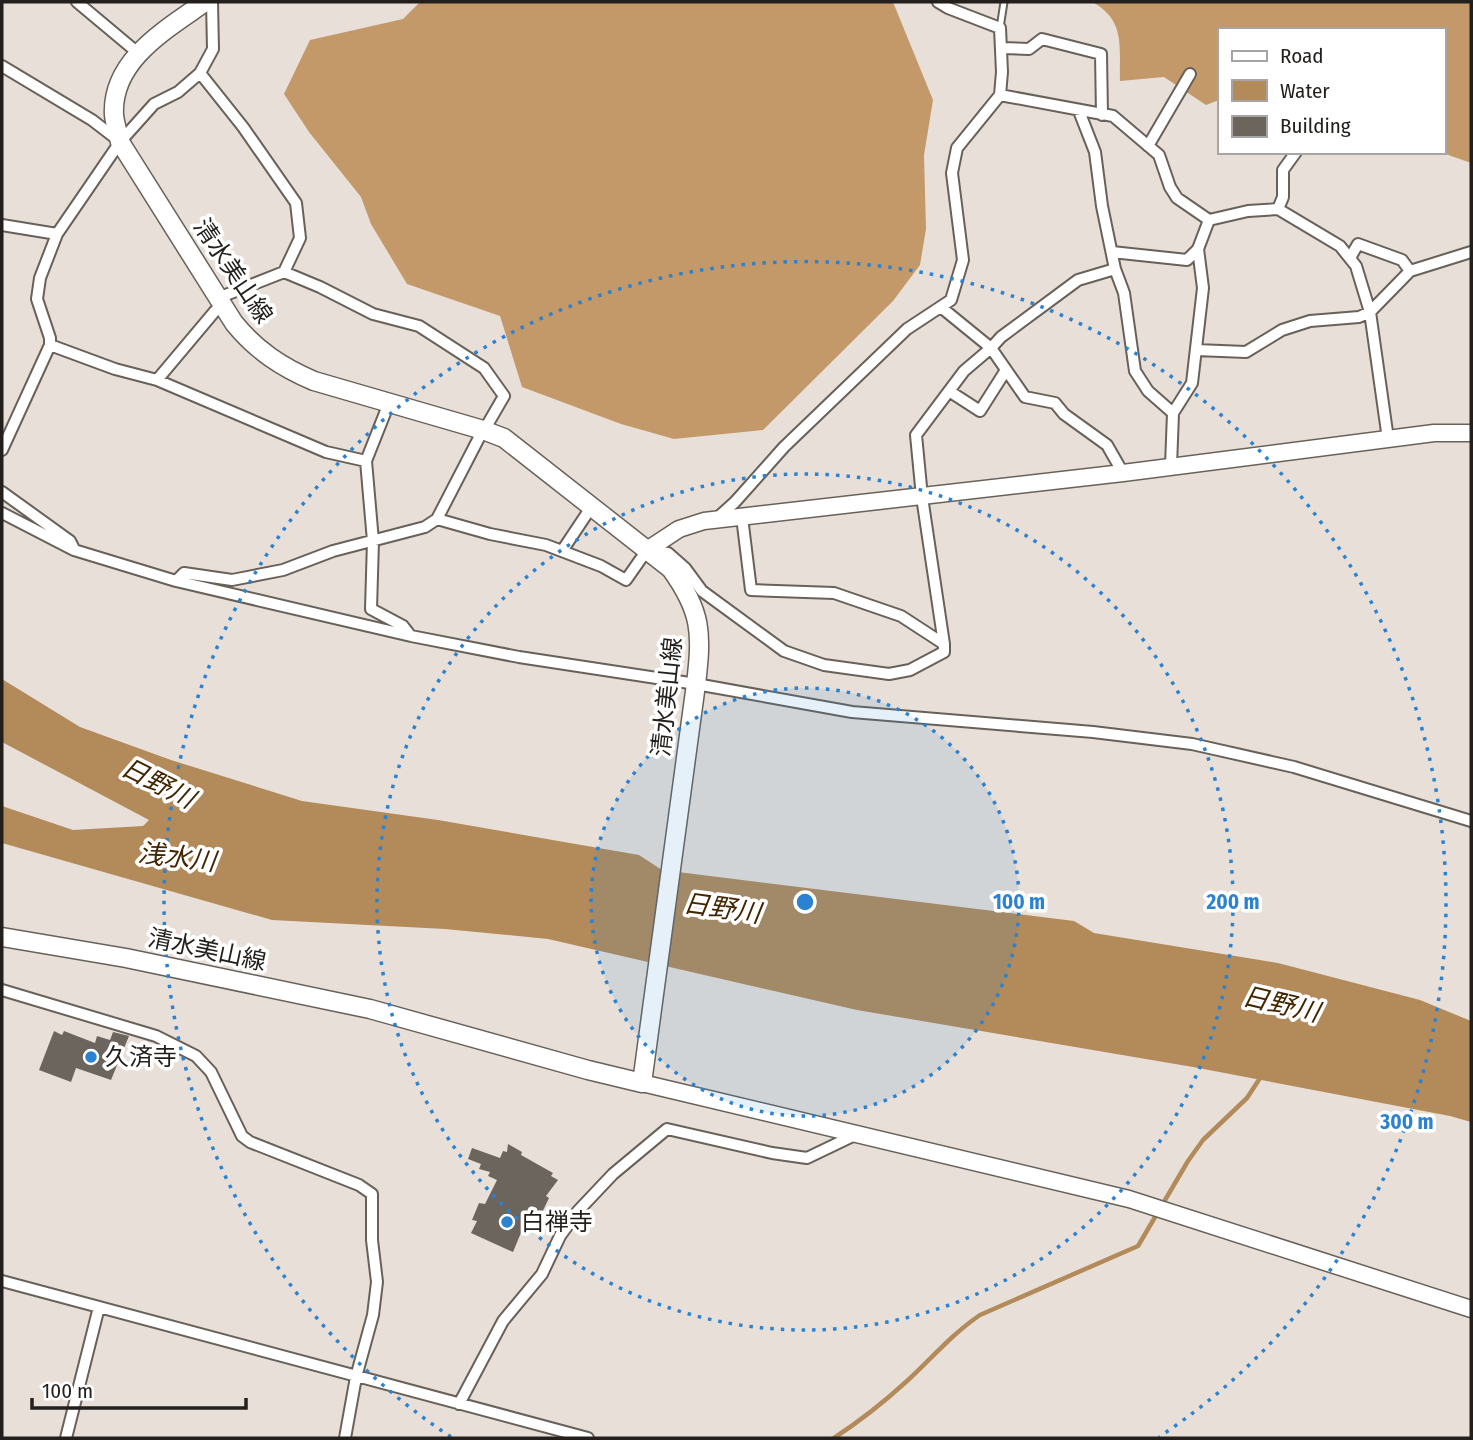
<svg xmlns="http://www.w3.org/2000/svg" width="1473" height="1440" viewBox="0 0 1473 1440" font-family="'Fira Sans Condensed','Noto Sans JP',sans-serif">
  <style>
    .forest { fill: #c39969 }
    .water { fill: #b38a5a }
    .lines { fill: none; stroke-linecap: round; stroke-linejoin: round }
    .stream { stroke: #b38a5a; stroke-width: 4.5 }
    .building { fill: #6c655e }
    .lane-casing { stroke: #68615a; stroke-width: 9 }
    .street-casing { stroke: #68615a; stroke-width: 14 }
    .secondary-casing { stroke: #68615a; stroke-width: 19 }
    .primary-casing { stroke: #68615a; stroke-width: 21 }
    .lane { stroke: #fff; stroke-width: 5 }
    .street { stroke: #fff; stroke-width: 10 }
    .secondary { stroke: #fff; stroke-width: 16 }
    .primary { stroke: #fff; stroke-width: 18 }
    .ring { fill: none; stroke: #2b82d0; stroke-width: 3.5; stroke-dasharray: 3.5 7 }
    .poi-dot { fill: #2b82d0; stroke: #fff; stroke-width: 2.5 }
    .labels { text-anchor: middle; stroke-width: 7; stroke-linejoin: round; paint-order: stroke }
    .street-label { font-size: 24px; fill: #221f1c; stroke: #fff }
    .poi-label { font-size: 24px; fill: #221f1c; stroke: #fff; text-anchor: start }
    .water-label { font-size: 26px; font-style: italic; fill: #422600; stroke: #fff }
    .centre { fill: #2b82d0; stroke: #fff; stroke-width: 3.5 }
    .ring-label { font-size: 21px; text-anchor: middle; font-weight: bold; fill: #2b82d0; stroke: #fff; stroke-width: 7; stroke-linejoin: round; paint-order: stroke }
  </style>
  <rect width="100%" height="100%" fill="#e8e0d8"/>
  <path class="forest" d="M 420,2 L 893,2 L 933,100 L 924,155 L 926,229 L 920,265 L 893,301 L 763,430 L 674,439 L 621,424 L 522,387 L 500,316 L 407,284 L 371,224 L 361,197 L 309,132 L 284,94 L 310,40 L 403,19 Z
    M 1092,2 L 1471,2 L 1471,163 L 1440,152 L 1443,152 L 1443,30 L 1219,30 L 1219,100 L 1206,105 L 1164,77 L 1120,81 C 1119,47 1126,20 1092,2 Z"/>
  <path class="water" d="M 2,679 L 80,727 L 171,760 L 302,801 L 438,820 L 639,855 L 662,870 L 1074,921 L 1094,933 L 1278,963 L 1420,1000 L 1471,1021 L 1471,1122 L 1450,1116 L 1193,1067 L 857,1010 L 548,939 L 445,929 L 272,920 L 2,843 L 2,806 L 73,830 L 143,826 L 149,820 L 2,742 Z"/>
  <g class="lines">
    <path class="stream" d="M 834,1438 C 860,1421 884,1402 907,1381 C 932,1358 952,1334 980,1315 L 1138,1246 L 1188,1161 L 1203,1140 L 1247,1098 L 1262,1075"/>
  </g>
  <path class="building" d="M 54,1031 L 62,1035 L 64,1031 L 95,1043 L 97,1036 L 110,1040 L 113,1032 L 129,1036 L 111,1080 L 76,1068 L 71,1082 L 39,1070 Z
    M 508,1144 L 522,1152 L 521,1155 L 553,1173 L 551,1176 L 558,1180 L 546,1196 L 549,1198 L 538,1221 L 528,1216 L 513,1252 L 471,1233 L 477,1221 L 472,1220 L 479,1203 L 485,1204 L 497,1180 L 488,1176 L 490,1172 L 479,1169 L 481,1164 L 468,1159 L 472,1148 L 500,1158 L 503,1151 L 507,1152 Z"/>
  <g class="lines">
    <defs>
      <path id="lane" d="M 1000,28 L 1004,2"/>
      <path id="street" d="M 77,2 L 138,53
        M 938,2 L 948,8 L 1000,28 L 1002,72 L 1000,95 L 1113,116 L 1159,155 L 1170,187 L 1177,198 L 1209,220 L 1248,211 L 1278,209 L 1340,246 L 1356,266 L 1370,312 L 1388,439
        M 1001,48 L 1029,49 L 1042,39 L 1101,54 L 1102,115
        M 2,66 L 92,120 L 118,140
        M 200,73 L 243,127 L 296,203 L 300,238 L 284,272 L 218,298
        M 1079,111 L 1095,152 L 1102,206 L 1115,269 L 1078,280 L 1001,337 L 991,348 L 1025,397 L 1055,403 L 1064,414 L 1107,445 L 1123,473
        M 1148,146 L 1190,74
        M 1278,209 L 1283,197 L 1283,170 L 1296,152
        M 2,225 L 57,234
        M 1112,252 L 1187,260 L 1198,249 L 1209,220
        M 1350,258 L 1358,244 L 1402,260 L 1410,271
        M 1115,269 L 1124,293 L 1135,371 L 1148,391 L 1173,413
        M 284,272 L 320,287 L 373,314 L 419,326 L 484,368 L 504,396 L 486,427
        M 50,345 L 115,369 L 157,380 L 215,311 L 223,306
        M 1196,350 L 1246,352 L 1282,330 L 1310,321 L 1359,317 L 1370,312 L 1410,271 L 1471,252
        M 157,380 L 326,452 L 366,461 L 373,541 L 371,609 L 403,626 L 410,635
        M 949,391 L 980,411 L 1006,370
        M 2,450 L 50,345 L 50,338 L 37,299 L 40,278 L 57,234 L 120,142 L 154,104 L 178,92 L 200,73 L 213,49 L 212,2
        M 366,461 L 389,403
        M 1171,466 L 1173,413 L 1192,383 L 1203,288 L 1198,249
        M 2,492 L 70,541 L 73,547
        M 2,513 L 74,550 L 176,581 L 411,636 L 519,657 L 696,684 L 852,712 L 1093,732 L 1192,744 L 1294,767 L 1471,821
        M 742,517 L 751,590 L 834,593 L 901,616 L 944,644 L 922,497 L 916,435 L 964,371 L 991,348 L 942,308
        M 437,519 L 490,534 L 546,545 L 601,566 L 626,580 L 647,550 L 668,553 L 685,568 L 702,591 L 784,651 L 824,665 L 889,674 L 910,670 L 944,652 L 944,644
        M 715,520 L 735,502 L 784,447 L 907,329 L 951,300 L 963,260 L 952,173 L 957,148 L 1000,95
        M 562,551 L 592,506
        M 176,581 L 184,573 L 232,580 L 283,570 L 333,551 L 425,527 L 437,519 L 483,430
        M 2,990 L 156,1036 L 196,1056 L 211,1072 L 242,1136 L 250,1142 L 359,1185 L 372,1194 L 372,1240 L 377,1282 L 373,1315 L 356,1377 L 345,1438
        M 2,1281 L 588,1438
        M 459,1404 L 503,1321 L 542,1274 L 560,1236 L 578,1211 L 613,1174 L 667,1129 L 772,1153 L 807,1158 L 857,1134
        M 66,1438 L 99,1307"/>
      <path id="secondary" d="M 647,550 L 679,529 L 704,521 L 1123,473 L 1434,433 L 1471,433
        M 642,1083 L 1129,1199 L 1471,1309"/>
      <path id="primary" d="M 2,937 L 126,958 L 370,1009 L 588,1070 L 642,1083 L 696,684 C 702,633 702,612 671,569 L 504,438 L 483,430 L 314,381 C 281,367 256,350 234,323 L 120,142 C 118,133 115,124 114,115 C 111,60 167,29 205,2"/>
    </defs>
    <use href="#lane" class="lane-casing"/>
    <use href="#street" class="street-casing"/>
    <use href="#secondary" class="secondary-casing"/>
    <use href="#primary" class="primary-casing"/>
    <use href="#lane" class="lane"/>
    <use href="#street" class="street"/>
    <use href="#secondary" class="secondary"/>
    <use href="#primary" class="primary"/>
  </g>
  <circle cx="805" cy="902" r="214" fill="#2b82d0" fill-opacity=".12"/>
  <g class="ring">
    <circle cx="805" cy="902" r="214"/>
    <circle cx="805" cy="902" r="428"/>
    <path d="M451 1437A641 641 0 1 1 1159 1437"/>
  </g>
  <g class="poi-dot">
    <circle cx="91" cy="1057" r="7"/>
    <circle cx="507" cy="1222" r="7"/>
  </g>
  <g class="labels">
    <g class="street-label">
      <text transform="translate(233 271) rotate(56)" y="8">清水美山線</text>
      <text transform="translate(667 697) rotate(-84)" y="8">清水美山線</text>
      <text transform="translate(207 950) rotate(12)" y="8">清水美山線</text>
    </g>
    <g class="poi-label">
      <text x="105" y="1065">久済寺</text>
      <text x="521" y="1230">白禅寺</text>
    </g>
    <g class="water-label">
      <text transform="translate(158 783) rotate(27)" y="9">日野川</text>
      <text transform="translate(177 857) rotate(7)" y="9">浅水川</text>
      <text transform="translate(722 908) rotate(8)" y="9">日野川</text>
      <text transform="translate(1281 1004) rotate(13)" y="9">日野川</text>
    </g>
  </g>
  <circle cx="805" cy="902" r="10" class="centre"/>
  <g class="ring-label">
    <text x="1019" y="909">100 m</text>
    <text x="1233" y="909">200 m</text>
    <text x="1407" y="1129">300 m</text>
  </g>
  <rect width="1473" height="1440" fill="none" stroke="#221f1c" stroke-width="7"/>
  <rect x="1218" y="28" width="228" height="126" fill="#ffffff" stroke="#a7a5a4" stroke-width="2"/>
  <rect x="1232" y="51" width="35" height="10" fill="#ffffff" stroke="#a7a5a4" stroke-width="2"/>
  <text x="1280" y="63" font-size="21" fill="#221f1c">Road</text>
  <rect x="1232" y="80" width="35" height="21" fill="#b38a5a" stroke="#a7a5a4" stroke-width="2"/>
  <text x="1280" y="98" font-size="21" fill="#221f1c">Water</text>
  <rect x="1232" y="116" width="35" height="21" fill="#6c655e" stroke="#a7a5a4" stroke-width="2"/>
  <text x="1280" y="133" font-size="21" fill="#221f1c">Building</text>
  <path d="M32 1398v10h214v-10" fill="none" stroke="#221f1c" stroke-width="3.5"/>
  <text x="42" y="1398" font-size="21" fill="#221f1c" stroke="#ffffff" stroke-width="5" paint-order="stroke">100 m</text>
</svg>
